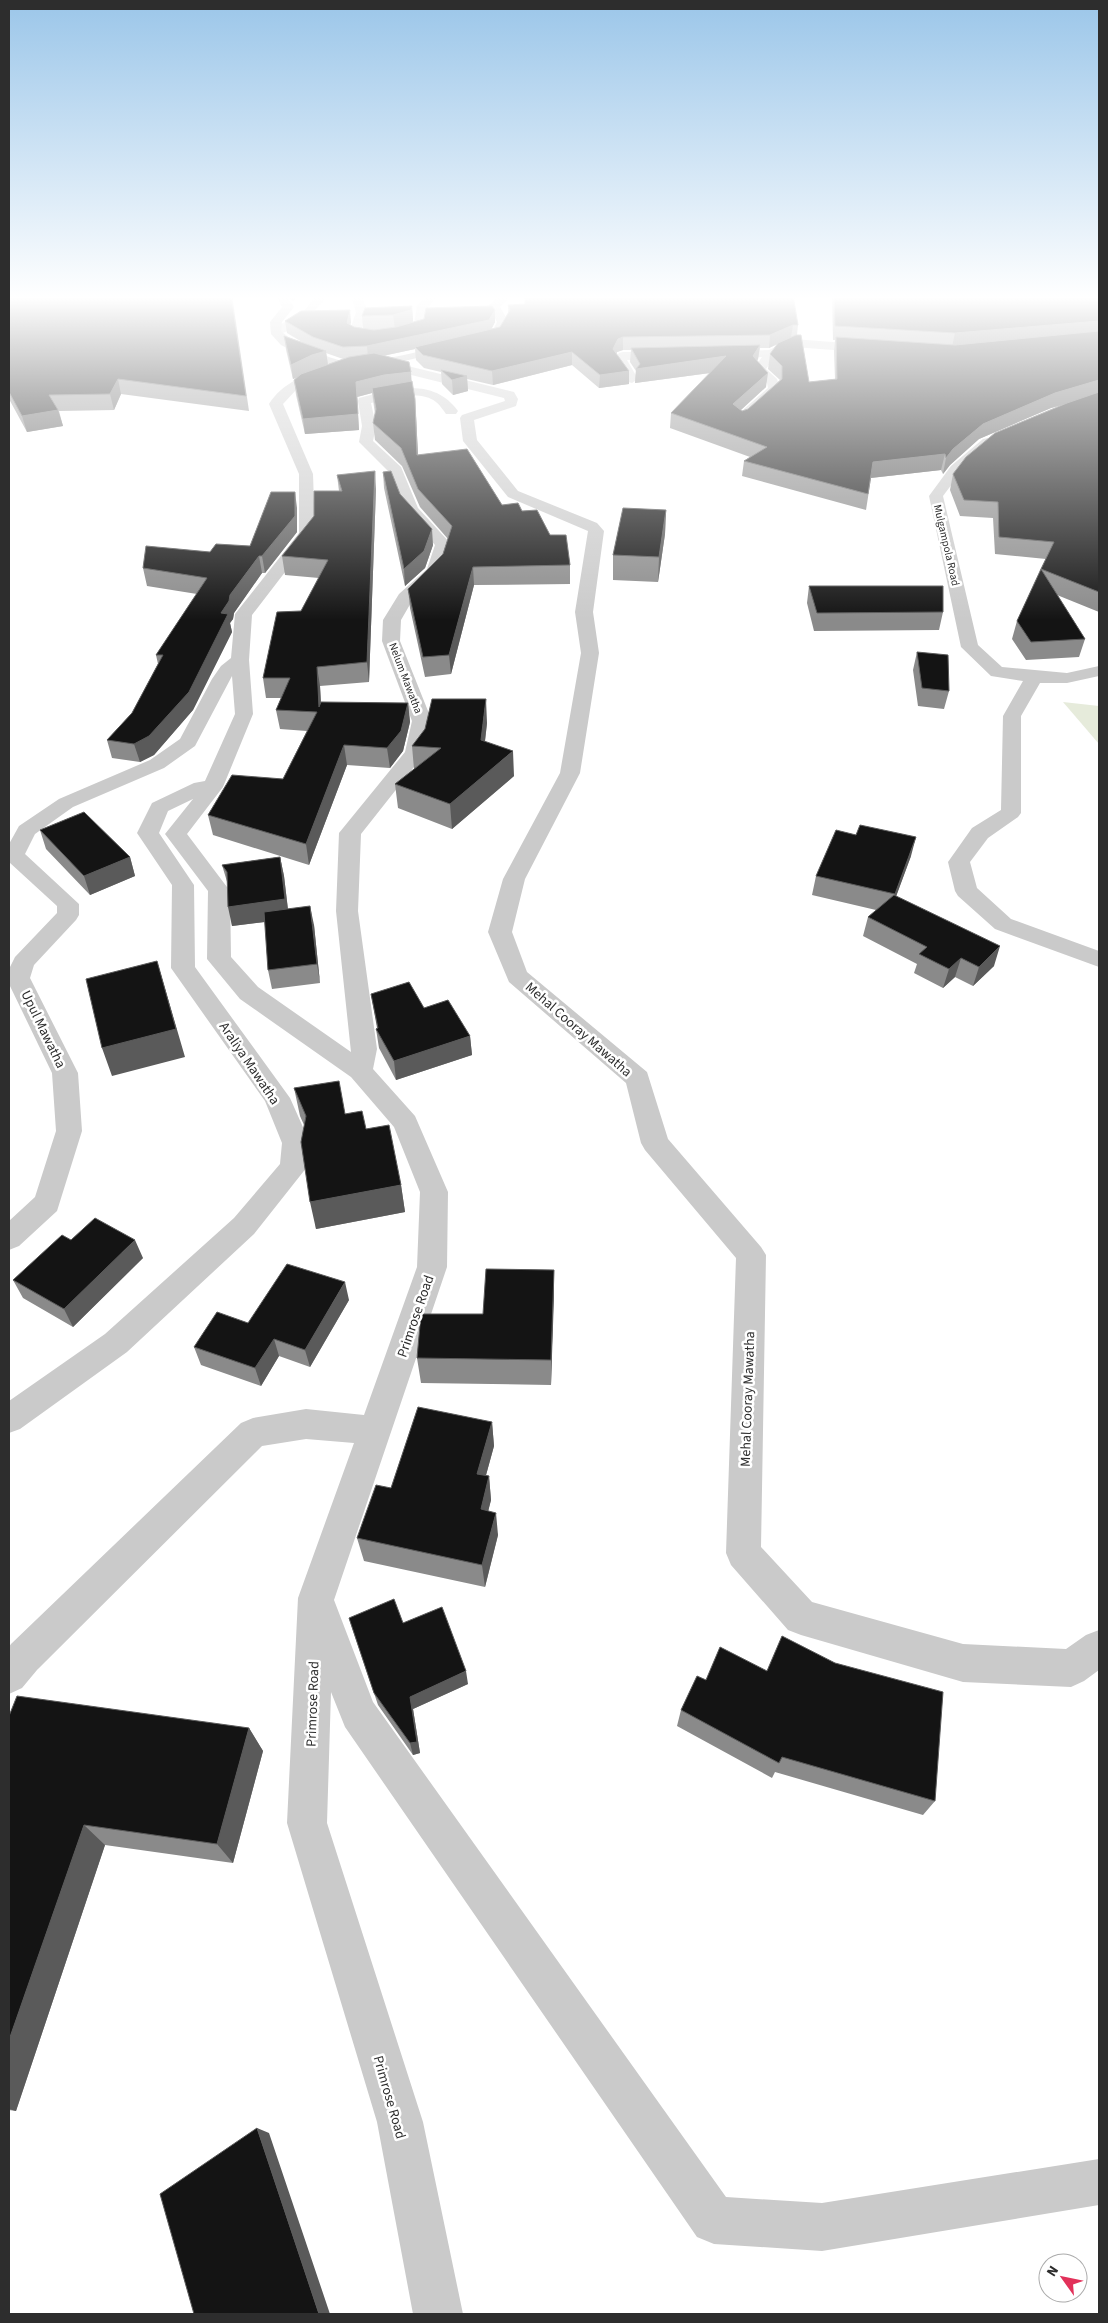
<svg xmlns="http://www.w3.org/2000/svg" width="1108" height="2323" viewBox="0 0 1108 2323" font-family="'Source Sans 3',sans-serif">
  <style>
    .green { fill: #e6ebdb }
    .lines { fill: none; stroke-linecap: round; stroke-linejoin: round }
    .street { fill: #cacaca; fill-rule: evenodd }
    .secondary { fill: #b7b7b7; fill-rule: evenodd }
    .wall { fill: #8a8a8a; fill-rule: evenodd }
    .shaded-wall { fill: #5a5a5a }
    .building { fill: #141414; stroke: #5a5a5a }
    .labels { text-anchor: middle; stroke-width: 5; stroke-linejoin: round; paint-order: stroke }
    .far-street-label { font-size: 11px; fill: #2d2d2d; stroke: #fff }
    .street-label { font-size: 14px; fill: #2d2d2d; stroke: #fff }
  </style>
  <rect width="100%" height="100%" fill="#fff"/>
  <path class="green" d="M 1063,702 L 1099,706 L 1099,744 Z"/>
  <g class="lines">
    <path class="street" d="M 317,295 L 328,295 C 319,308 288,339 271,334 L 271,330 L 304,311 Z
      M 351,295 L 361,295 L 368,312 L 361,331 C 379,334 398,332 414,325 L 417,305 L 428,295 L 439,295 L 427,308 L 424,329 C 408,337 363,347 349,333 L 356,312 Z
      M 792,339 L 873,345 L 879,349 L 873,353 L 794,347 L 775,356 L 766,369 L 777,379 L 780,389 L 754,415 L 744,415 L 742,412 L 744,409 L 768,388 L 767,383 L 753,370 L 762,357 L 723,360 L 717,356 L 723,352 L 769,350 Z
      M 623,352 L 667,352 L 673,356 L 667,360 L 627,360 L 638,379 L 632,383 L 628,382 L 614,361 L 619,353 Z
      M 375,358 L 514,392 L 518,399 L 516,406 L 474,420 L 477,440 L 518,491 L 597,523 L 604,531 L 593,612 L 599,653 L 580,773 L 525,879 L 512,932 L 527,972 L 647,1072 L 668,1139 L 761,1247 L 766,1255 L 761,1547 L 812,1602 L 963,1644 L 1066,1649 L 1086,1635 L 1099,1630 L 1099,1670 L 1084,1681 L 1071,1687 L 963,1682 L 801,1635 L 788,1630 L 731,1565 L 726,1553 L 736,1258 L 645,1150 L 641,1143 L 626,1083 L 509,982 L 488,932 L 503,879 L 560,773 L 581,653 L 575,612 L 588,531 L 508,497 L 463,441 L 460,418 L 462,415 L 505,401 L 504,398 L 371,365 L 369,362 Z
      M 330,367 L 334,368 L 336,371 L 334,374 L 296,390 L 283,404 L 313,474 L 315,533 L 252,615 L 249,660 L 253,714 L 223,787 L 187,834 L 230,891 L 231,957 L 258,987 L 351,1052 L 336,911 L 339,833 L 405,752 L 412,721 L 382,641 L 383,620 L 399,594 L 427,569 L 435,545 L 403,509 L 389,472 L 359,442 L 362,426 L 358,401 L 359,398 C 395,389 433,377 458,411 L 456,414 L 446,414 C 443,410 440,405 436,402 C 420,389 389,399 371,403 L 376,426 L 373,441 L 401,467 L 418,508 L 451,544 L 443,571 L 412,601 L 401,620 L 400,641 L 432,721 L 425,753 L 361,834 L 358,911 L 377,1049 L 373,1069 L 415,1116 L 448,1192 L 447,1267 L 334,1600 L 373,1702 L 726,2197 L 822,2203 L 1099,2159 L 1099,2205 L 822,2251 L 714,2244 L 697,2237 L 345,1727 L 331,1692 L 327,1823 L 423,2122 L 463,2314 L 413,2314 L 377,2122 L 287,1823 L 298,1598 L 354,1443 L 306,1439 L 262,1446 L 37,1670 L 22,1688 L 9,1694 L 9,1647 L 11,1644 L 241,1423 L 253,1418 L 306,1409 L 364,1415 L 417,1267 L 420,1192 L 394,1127 L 351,1077 L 240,999 L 207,959 L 208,891 L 165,834 L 193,799 L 168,811 L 159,833 L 194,885 L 195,967 L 290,1098 L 310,1143 L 307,1167 L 254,1234 L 127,1352 L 20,1429 L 9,1433 L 9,1401 L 105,1334 L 234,1218 L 280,1164 L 282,1143 L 265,1101 L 171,968 L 172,885 L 137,833 L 152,803 L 194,783 L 205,781 L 235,714 L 232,676 L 195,746 L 164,768 L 73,807 L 35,834 L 25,854 L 79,904 L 79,915 L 76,920 L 34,965 L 30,978 L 78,1073 L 82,1131 L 57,1211 L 19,1246 L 9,1250 L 9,1221 L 35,1197 L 56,1131 L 52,1073 L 9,984 L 9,969 L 15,957 L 57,913 L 57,906 L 9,862 L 9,844 L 19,826 L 59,799 L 150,760 L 180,739 L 212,679 L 221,666 L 231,658 L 235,614 L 299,533 L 299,474 L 269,404 C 282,383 307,373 330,367 Z
      M 988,438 L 993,439 L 995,442 L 993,445 L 961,472 L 943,496 L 978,645 L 1002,667 L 1067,673 L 1099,666 L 1099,676 L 1067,683 L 1040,683 L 1021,716 L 1021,813 L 1018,817 L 988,838 L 970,862 L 977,888 L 1011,919 L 1099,951 L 1099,967 L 995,929 L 958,896 L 955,891 L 948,862 L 972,828 L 1001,810 L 1003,716 L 1023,681 L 991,676 L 961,647 L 929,496 L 951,466 L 983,439 Z"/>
    <path class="secondary" d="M 276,295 L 286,295 L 294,307 L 282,322 L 281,331 C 293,343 334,362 351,362 C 398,360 446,344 491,334 L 497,322 L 488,306 L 500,295 L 512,295 L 500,307 L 509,322 L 500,338 L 396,363 L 348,370 L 299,354 L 281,345 L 271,334 L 270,322 L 282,307 Z"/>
  </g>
  <path class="wall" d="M 9,295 L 232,295 L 249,411 L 121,394 L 114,410 L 59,411 L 63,426 L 27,432 L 9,399 Z
    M 287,295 L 299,295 L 293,301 Z
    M 832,295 L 1099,295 L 1099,612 L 1057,595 L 1085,639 L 1079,657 L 1026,660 L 1012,639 L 1017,621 L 1046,559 L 995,554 L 993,518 L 960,516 L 950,490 L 953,474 L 1060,406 L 1051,408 L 979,439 L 950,465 L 943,474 L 941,470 L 871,478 L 866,510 L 742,476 L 744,461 L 750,457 L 670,428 L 671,413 L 710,373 L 635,383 L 636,371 L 630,362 L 631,350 L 623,350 L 617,352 L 616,354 L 629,384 L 599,388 L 572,365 L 493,385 L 467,379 L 468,391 L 453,395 L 442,384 L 441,372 L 424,368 L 416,360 L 415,349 L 383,356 L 411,381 L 416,416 L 418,455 L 502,505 L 522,511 L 550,535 L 570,565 L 570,584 L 474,585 L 451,674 L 425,677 L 410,608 L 408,589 L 443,554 L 448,539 L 420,507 L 402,466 L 375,440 L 373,423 L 375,414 L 372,393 L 357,397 L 359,430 L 305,434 L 296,395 L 294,380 L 296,378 L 293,379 L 286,350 L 284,336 L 302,342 L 287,333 L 285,321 L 351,322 L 350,325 L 354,327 L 363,328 L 362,316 L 412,306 L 413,322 L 495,310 L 495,322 L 491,329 L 500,327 L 508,314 L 508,305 L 525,304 L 798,325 L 797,335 L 809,382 L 835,379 L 834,351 L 835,340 L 833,340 ZM 778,344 L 770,354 L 768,369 L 780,380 L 748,409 L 742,411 L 741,410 L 766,387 L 757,361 L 758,359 L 760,348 L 769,348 ZM 326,353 L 343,359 L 328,364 Z
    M 383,472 L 433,545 L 425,568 L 405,586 L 384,488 Z
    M 337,475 L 376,489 L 369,682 L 320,686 L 321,703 L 408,703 L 410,722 L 403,751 L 390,768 L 347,765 L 309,865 L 213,835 L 208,815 L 283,779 L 307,731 L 280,729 L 276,710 L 281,698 L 266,698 L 263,678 L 301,611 L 319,578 L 285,575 L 282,556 L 339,491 Z
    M 297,508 L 297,532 L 265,573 L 262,573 L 234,613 L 233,619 L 230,623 L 232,632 L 193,710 L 154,755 L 140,762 L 112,758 L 107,740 L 132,713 L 158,664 L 156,655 L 197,594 L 147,586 L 143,568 L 250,546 Z
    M 666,510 L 665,534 L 658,582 L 613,580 L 613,555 Z
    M 809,586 L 943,612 L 939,630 L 814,631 L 807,603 Z
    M 917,652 L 949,691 L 944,709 L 918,706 L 913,670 Z
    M 487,723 L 485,742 L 514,776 L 452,829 L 398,808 L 395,784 L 414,769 L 412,746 Z
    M 40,830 L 130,857 L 135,876 L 90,895 L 46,849 Z
    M 911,856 L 896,896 L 994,966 L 973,986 L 955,977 L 943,988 L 914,973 L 917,964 L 863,936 L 868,917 L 876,910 L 812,895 L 816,876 Z
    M 280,857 L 284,876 L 288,909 L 314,925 L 320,983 L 272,989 L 268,970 L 265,922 L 232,926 L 228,885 L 222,865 Z
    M 371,994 L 424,1008 L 470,1036 L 472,1055 L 396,1080 L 379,1048 L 376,1029 L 377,1028 Z
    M 294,1088 L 345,1114 L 366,1129 L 401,1185 L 405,1212 L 316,1229 L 304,1125 L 300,1116 Z
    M 71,1240 L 143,1258 L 73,1327 L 23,1298 L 13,1280 Z
    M 554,1270 L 551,1385 L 421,1383 L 417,1358 L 483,1314 Z
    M 349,1300 L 310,1367 L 279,1356 L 261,1386 L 201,1365 L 194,1347 L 248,1323 Z
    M 492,1422 L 494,1446 L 486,1475 L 489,1476 L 491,1500 L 488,1511 L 498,1535 L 485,1587 L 364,1561 L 357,1538 L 391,1488 Z
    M 349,1618 L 403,1623 L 468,1684 L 413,1709 L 420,1753 L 413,1755 L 378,1705 Z
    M 681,1710 L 935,1801 L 923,1815 L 775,1772 L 772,1778 L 677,1726 Z
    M 9,1716 L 249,1728 L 263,1751 L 233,1863 L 105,1845 L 16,2111 L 9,2110 Z"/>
  <path class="shaded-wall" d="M 292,295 L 299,295 L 293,301 Z
    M 412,306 L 413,320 L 412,324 L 395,329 L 393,315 Z
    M 350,310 L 351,322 L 348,335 L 347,323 Z
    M 495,310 L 495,322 L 490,332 L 415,347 L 415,349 L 368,359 L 367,346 Z
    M 1099,321 L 1099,333 L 952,347 L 955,333 Z
    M 793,325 L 791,337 L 769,348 L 770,335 Z
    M 623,337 L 623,350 L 617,352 L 612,362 L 613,349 L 618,339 Z
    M 760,345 L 758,359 L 751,370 L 753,356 Z
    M 326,351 L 328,365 L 314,370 L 293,379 L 291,365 L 312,355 Z
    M 572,352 L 572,365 L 493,385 L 492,371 Z
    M 726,356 L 725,371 L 635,383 L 636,369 Z
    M 629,371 L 629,384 L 599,388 L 600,375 Z
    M 411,372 L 412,387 L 372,388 L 372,393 L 357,397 L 359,430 L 305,434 L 303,419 L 356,382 L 384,375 Z
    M 768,373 L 766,387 L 731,419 L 733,404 Z
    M 467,376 L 468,391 L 453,395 L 452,380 Z
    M 118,379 L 121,394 L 114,410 L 110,394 Z
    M 1099,380 L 1099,394 L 1051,408 L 979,439 L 950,465 L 943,474 L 946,458 L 953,449 L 983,424 L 1055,393 Z
    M 415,399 L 416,416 L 419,472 L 417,455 Z
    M 58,410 L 63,426 L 27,432 L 22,416 Z
    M 945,454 L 941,470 L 870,478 L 873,462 Z
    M 375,471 L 376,489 L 369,682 L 367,662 Z
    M 295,492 L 297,508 L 297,532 L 265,573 L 262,556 Z
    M 666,510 L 665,534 L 658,582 L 659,557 Z
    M 432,529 L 433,545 L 425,568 L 405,586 L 404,569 Z
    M 259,556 L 262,573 L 234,613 L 233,619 L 230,623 L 232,632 L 193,710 L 154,755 L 140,762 L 134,744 L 221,613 L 230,595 Z
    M 473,567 L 474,585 L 451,674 L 449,655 Z
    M 317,667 L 320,686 L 322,726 L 319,707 Z
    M 486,699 L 487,723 L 482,765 L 481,740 Z
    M 408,703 L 410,722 L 403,751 L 390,768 L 387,748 Z
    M 344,745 L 347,765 L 309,865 L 306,844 Z
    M 513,751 L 514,776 L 452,829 L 450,804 Z
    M 916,837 L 911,856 L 890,913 L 895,894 Z
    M 130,857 L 135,876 L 90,895 L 84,876 Z
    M 280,857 L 284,876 L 289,919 L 232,926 L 228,907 Z
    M 310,906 L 314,925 L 320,983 L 317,964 Z
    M 1000,946 L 994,966 L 973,986 L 979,967 Z
    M 961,958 L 955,977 L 943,988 L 949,969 Z
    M 157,961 L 185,1057 L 112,1076 L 102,1048 Z
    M 470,1036 L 472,1055 L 396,1080 L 394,1061 Z
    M 401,1185 L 405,1212 L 316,1229 L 310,1202 Z
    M 135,1240 L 143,1258 L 73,1327 L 64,1309 Z
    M 554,1270 L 554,1296 L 551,1385 L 551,1360 Z
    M 345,1282 L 349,1300 L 310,1367 L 305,1350 Z
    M 274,1339 L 279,1356 L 261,1386 L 255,1368 Z
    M 492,1422 L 494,1446 L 480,1497 L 477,1474 Z
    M 489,1476 L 491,1500 L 483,1532 L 481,1509 Z
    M 496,1513 L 498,1535 L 485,1587 L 482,1565 Z
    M 466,1671 L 468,1684 L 413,1709 L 420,1753 L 413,1755 L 410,1743 L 410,1697 Z
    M 249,1728 L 263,1751 L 233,1863 L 217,1844 Z
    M 84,1825 L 105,1845 L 16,2111 L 9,2109 L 9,2040 Z
    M 257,2128 L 269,2133 L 330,2314 L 319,2314 Z"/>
  <path class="building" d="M 9,295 L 231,295 L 246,396 L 118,379 L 110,394 L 49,395 L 58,410 L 22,416 L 9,392 Z
    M 525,295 L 793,295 L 798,325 L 793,325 L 770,335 L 623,337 L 618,339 L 613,349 L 629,371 L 600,375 L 572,352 L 492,371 L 423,355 L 415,347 L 500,327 L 510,310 L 508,305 L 525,304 Z
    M 834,295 L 1099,295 L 1099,321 L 955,333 L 835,326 Z
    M 412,306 L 411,310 L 393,315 L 362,316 L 365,308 Z
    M 492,306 L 495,310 L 489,320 L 367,346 L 343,347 L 313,337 L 285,321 L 301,311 L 350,310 L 347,323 L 354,327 L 374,330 L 396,327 L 424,319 L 426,308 Z
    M 1099,331 L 1099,380 L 1055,393 L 983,424 L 953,449 L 946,458 L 945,454 L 873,462 L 868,494 L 744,461 L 767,447 L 671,413 L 726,356 L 636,369 L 640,364 L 631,348 L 760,345 L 753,356 L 768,373 L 733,404 L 742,411 L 748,409 L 782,379 L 782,366 L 770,354 L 778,343 L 796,335 L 801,335 L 809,382 L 837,379 L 836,337 L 955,345 Z
    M 284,336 L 326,351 L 312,355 L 291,365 Z
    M 374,353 L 409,362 L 411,372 L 384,375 L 356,382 L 358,414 L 303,419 L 294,380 L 301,374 L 349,357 Z
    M 441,370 L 467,376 L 452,380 Z
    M 412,381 L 415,399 L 417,455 L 467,449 L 502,505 L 518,503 L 522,511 L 537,510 L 550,535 L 566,535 L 570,565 L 473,567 L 449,655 L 423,657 L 408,589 L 443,554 L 452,526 L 418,489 L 401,448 L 373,423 L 376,409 L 372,388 Z
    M 1099,392 L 1099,592 L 1041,569 L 1054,542 L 999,537 L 998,502 L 964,500 L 953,474 L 966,457 L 995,433 L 1067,403 Z
    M 375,471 L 367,662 L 317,667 L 319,707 L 321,702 L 408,703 L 401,731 L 387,748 L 344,745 L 306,844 L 208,815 L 232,775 L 283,779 L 317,712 L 276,710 L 290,678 L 263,678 L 277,612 L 301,611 L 328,560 L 282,556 L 314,516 L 314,491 L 342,491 L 337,475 Z
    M 391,471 L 400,494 L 432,529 L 424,551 L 404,569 L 383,472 Z
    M 271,492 L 295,492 L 295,516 L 262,556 L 259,556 L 230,595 L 229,601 L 221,613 L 228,614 L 189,692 L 149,736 L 134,744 L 107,740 L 132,713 L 163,655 L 156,655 L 207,578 L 143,568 L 146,546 L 210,552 L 216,544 L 250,546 Z
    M 623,508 L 666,510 L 659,557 L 613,555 Z
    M 1041,569 L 1085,639 L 1031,642 L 1017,621 Z
    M 809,586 L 943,586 L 943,612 L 817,613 Z
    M 917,652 L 948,655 L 949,691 L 922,688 Z
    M 432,699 L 486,699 L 481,740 L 513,751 L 450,804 L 395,784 L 441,748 L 412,746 L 425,729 Z
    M 84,812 L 130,857 L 84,876 L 40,830 Z
    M 860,825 L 916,837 L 895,894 L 816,876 L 836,830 L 856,835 Z
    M 280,857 L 285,899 L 228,907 L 227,872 L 222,865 Z
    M 894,895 L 1000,946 L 979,967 L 961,958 L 949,969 L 919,954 L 927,947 L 868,917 Z
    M 310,906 L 317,964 L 268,970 L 264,912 Z
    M 157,961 L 176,1029 L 102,1048 L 86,979 Z
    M 409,982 L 424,1008 L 448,1000 L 470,1036 L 394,1061 L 376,1029 L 378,1028 L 371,994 Z
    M 339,1081 L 345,1114 L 362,1111 L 366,1129 L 389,1125 L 401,1185 L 310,1202 L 301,1142 L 306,1116 L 294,1088 Z
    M 95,1218 L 135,1240 L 64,1309 L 13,1280 L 62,1235 L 71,1240 Z
    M 287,1264 L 345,1282 L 305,1350 L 274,1339 L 255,1368 L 194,1347 L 217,1312 L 248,1323 Z
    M 486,1269 L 554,1270 L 551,1360 L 417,1358 L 421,1314 L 483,1314 Z
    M 418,1407 L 492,1422 L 477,1474 L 489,1476 L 481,1509 L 496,1513 L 482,1565 L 357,1538 L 376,1485 L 391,1488 Z
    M 394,1599 L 403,1623 L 442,1607 L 466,1671 L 410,1697 L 417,1742 L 410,1743 L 374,1693 L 349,1618 Z
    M 782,1636 L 835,1663 L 943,1692 L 935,1801 L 782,1757 L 779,1763 L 681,1710 L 697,1676 L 706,1680 L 720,1647 L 767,1671 Z
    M 17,1696 L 249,1728 L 217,1844 L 84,1825 L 9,2040 L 9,1716 Z
    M 257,2128 L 319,2314 L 194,2314 L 160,2194 Z"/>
  <linearGradient id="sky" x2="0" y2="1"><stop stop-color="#9bc6e9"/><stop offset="0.48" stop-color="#fff"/><stop offset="1" stop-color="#fff" stop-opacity="0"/></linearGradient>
  <rect width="1108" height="620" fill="url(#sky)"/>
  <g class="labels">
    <g class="far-street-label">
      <text transform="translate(947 545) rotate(77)" y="4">Mulgampola Road</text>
      <text transform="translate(406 678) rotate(69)" y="4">Nelum Mawatha</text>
    </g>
    <g class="street-label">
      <text transform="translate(44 1029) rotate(64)" y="5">Upul Mawatha</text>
      <text transform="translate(579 1029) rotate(41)" y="5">Mehal Cooray Mawatha</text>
      <text transform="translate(250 1063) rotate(56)" y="5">Araliya Mawatha</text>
      <text transform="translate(415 1316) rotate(-71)" y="5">Primrose Road</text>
      <text transform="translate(747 1399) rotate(-88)" y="5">Mehal Cooray Mawatha</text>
      <text transform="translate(312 1704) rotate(-88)" y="5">Primrose Road</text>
      <text transform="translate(390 2097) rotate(74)" y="5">Primrose Road</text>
    </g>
  </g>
  <rect width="1108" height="2323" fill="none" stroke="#2d2d2d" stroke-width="20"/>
  <g transform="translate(1063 2278) rotate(303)"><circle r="24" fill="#ffffff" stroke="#ababab"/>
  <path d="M0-4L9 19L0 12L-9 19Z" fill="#e2315a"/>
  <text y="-8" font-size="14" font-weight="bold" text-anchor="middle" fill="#2d2d2d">N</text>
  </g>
</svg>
